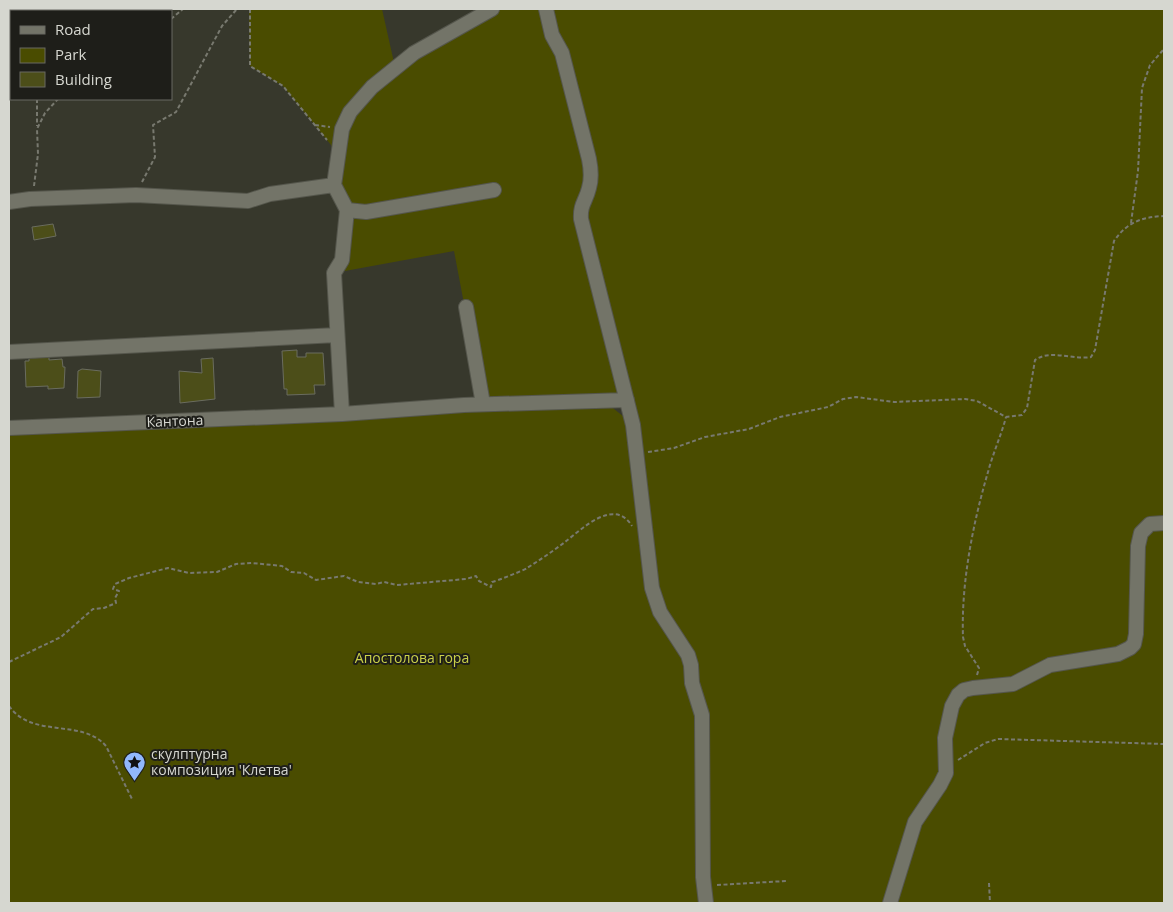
<svg xmlns="http://www.w3.org/2000/svg" width="1173" height="912" viewBox="0 0 1173 912" font-family="'Open Sans',sans-serif">
  <style>
    .green { fill: #4a4c00 }
    .building { fill: #4c4e19; stroke: #6a6c5f }
    .lines { fill: none; stroke-linecap: round; stroke-linejoin: round }
    .minor-casing { stroke: #55564c; stroke-width: 16 }
    .path { stroke: #78796f; stroke-width: 2; stroke-dasharray: 4 2.5; stroke-linecap: butt }
    .minor { stroke: #737468; stroke-width: 14 }
    .labels { text-anchor: middle; stroke-width: 4; stroke-linejoin: round; paint-order: stroke }
    .street-label { font-size: 14px; fill: #d6d7d0; stroke: #1e1e19 }
    .park-label { font-size: 14px; fill: #cad049; stroke: #1e1e19 }
    .poi-label { font-size: 14px; fill: #d6d7d0; stroke: #1e1e19; text-anchor: start }
  </style>
  <rect width="100%" height="100%" fill="#37382c"/>
  <path class="green" d="M 42,9 L 169,9 L 168,11 L 41,11 Z
    M 249,9 L 382,9 L 395,67 L 492,9 L 1164,9 L 1164,903 L 9,903 L 9,429 L 609,405 L 633,424 L 627,400 L 483,404 L 454,251 L 334,273 L 347,210 L 334,185 L 339,162 L 331,145 L 283,86 L 250,66 Z"/>
  <path class="building" d="M 53,224 L 56,236 L 34,240 L 32,227 Z
    M 297,350 L 297,357 L 306,357 L 306,353 L 323,353 L 325,385 L 314,385 L 315,394 L 287,395 L 287,389 L 284,389 L 282,351 Z
    M 49,357 L 49,360 L 62,359 L 63,367 L 65,367 L 64,388 L 48,389 L 48,386 L 26,387 L 25,361 L 29,361 L 29,358 Z
    M 213,358 L 215,399 L 180,403 L 179,371 L 202,373 L 201,359 Z
    M 82,369 L 101,371 L 100,397 L 77,398 L 78,371 Z"/>
  <g class="lines">
    <defs>
      <path id="minor" d="M 492,9 L 414,53 L 372,87 L 350,112 L 342,129 L 334,185 L 347,210 L 366,212 L 494,190
        M 546,9 L 552,35 L 562,53 L 589,159 C 591,169 592,178 589,188 C 586,201 580,204 581,219 L 633,425 L 652,588 L 660,612 L 688,655 L 691,665 L 692,683 L 702,715 L 703,877 L 706,903
        M 9,202 L 30,199 L 136,195 L 248,201 L 270,194 L 334,185
        M 466,307 L 483,404
        M 9,352 L 337,335
        M 342,414 L 334,273 L 342,260 L 347,210
        M 9,428 L 342,414 L 464,405 L 627,400
        M 890,903 L 915,822 L 940,785 L 946,773 L 945,738 L 952,706 L 958,695 L 964,690 L 973,688 L 1013,684 L 1050,665 L 1118,654 L 1130,648 L 1134,644 L 1136,634 L 1138,546 L 1141,533 L 1150,524 L 1164,523"/>
    </defs>
    <use href="#minor" class="minor-casing"/>
    <path class="path" d="M 250,9 L 250,66 L 283,86 L 327,140
      M 41,11 L 42,9
      M 171,19 L 183,9
      M 9,87 L 11,80
      M 37,99 L 37,126
      M 315,125 L 330,127
      M 142,182 L 155,157 L 153,125 L 176,112 L 222,26 L 237,9
      M 34,186 L 38,154 L 37,129 L 45,113 L 58,99
      M 1131,223 L 1138,171 L 1142,88 L 1150,65 L 1164,49
      M 648,452 L 674,448 L 705,437 L 749,429 L 780,417 L 828,407 L 843,399 L 856,397 L 894,402 L 965,399 L 977,401 L 1006,417 L 1022,415 L 1027,408 L 1035,360 C 1051,349 1072,360 1091,357 L 1095,350 L 1114,241 C 1127,222 1142,217 1164,216
      M 9,662 L 61,637 L 93,609 L 104,608 L 116,603 L 115,598 L 119,591 L 113,589 L 115,584 L 129,578 L 168,568 L 189,573 L 217,572 L 236,564 L 252,563 L 282,566 L 291,572 L 304,573 L 316,580 L 344,576 L 358,582 L 376,584 L 384,582 L 397,585 L 466,579 L 476,576 L 479,581 L 491,587 L 492,582 C 494,582 525,570 527,568 C 540,560 553,551 565,542 C 582,529 614,497 632,526
      M 977,675 L 979,668 L 965,646 L 963,637 C 961,583 973,523 988,472 C 993,453 1001,436 1006,417
      M 9,706 C 32,739 82,718 106,746 L 132,799
      M 958,760 L 985,743 L 998,739 L 1164,744
      M 989,883 L 990,903
      M 717,885 L 786,881"/>
    <use href="#minor" class="minor"/>
  </g>
  <defs>
    <symbol id="sight-pin" viewBox="-11 -11 22 30"><path d="M0 17L-7.5 6A9.5 9.5 0 1 1 7.5 6Z" fill="#91b8fd" stroke="#1e1e19"/><path d="M0-6L1.8-2.2L6-1.7L2.9 1.2L3.7 5.4L0 3.3L-3.7 5.4L-2.9 1.2L-6-1.7L-1.8-2.2Z" fill="#111"/></symbol>
  </defs>
  <g fill-rule="evenodd">
    <use href="#sight-pin" x="122" y="750" width="25" height="34"/>
  </g>
  <g class="labels">
    <g class="street-label">
      <text transform="translate(175 421) rotate(-2)" y="5">Кантона</text>
    </g>
    <g class="park-label">
      <text x="412" y="663">Апостолова гора</text>
    </g>
    <g class="poi-label">
      <text x="151" y="759">скулптурна<tspan x="151" dy="16">композиция 'Клетва'</tspan></text>
    </g>
  </g>
  <rect width="1173" height="912" fill="none" stroke="#d6d7d0" stroke-width="20"/>
  <rect x="10" y="10" width="162" height="90" fill="#1e1e19" stroke="#686862"/>
  <rect x="20" y="26" width="25" height="8" fill="#737468" stroke="#686862"/>
  <text x="55" y="35" font-size="15" fill="#d6d7d0">Road</text>
  <rect x="20" y="48" width="25" height="15" fill="#4a4c00" stroke="#686862"/>
  <text x="55" y="60" font-size="15" fill="#d6d7d0">Park</text>
  <rect x="20" y="72" width="25" height="15" fill="#4c4e19" stroke="#686862"/>
  <text x="55" y="85" font-size="15" fill="#d6d7d0">Building</text>
</svg>
